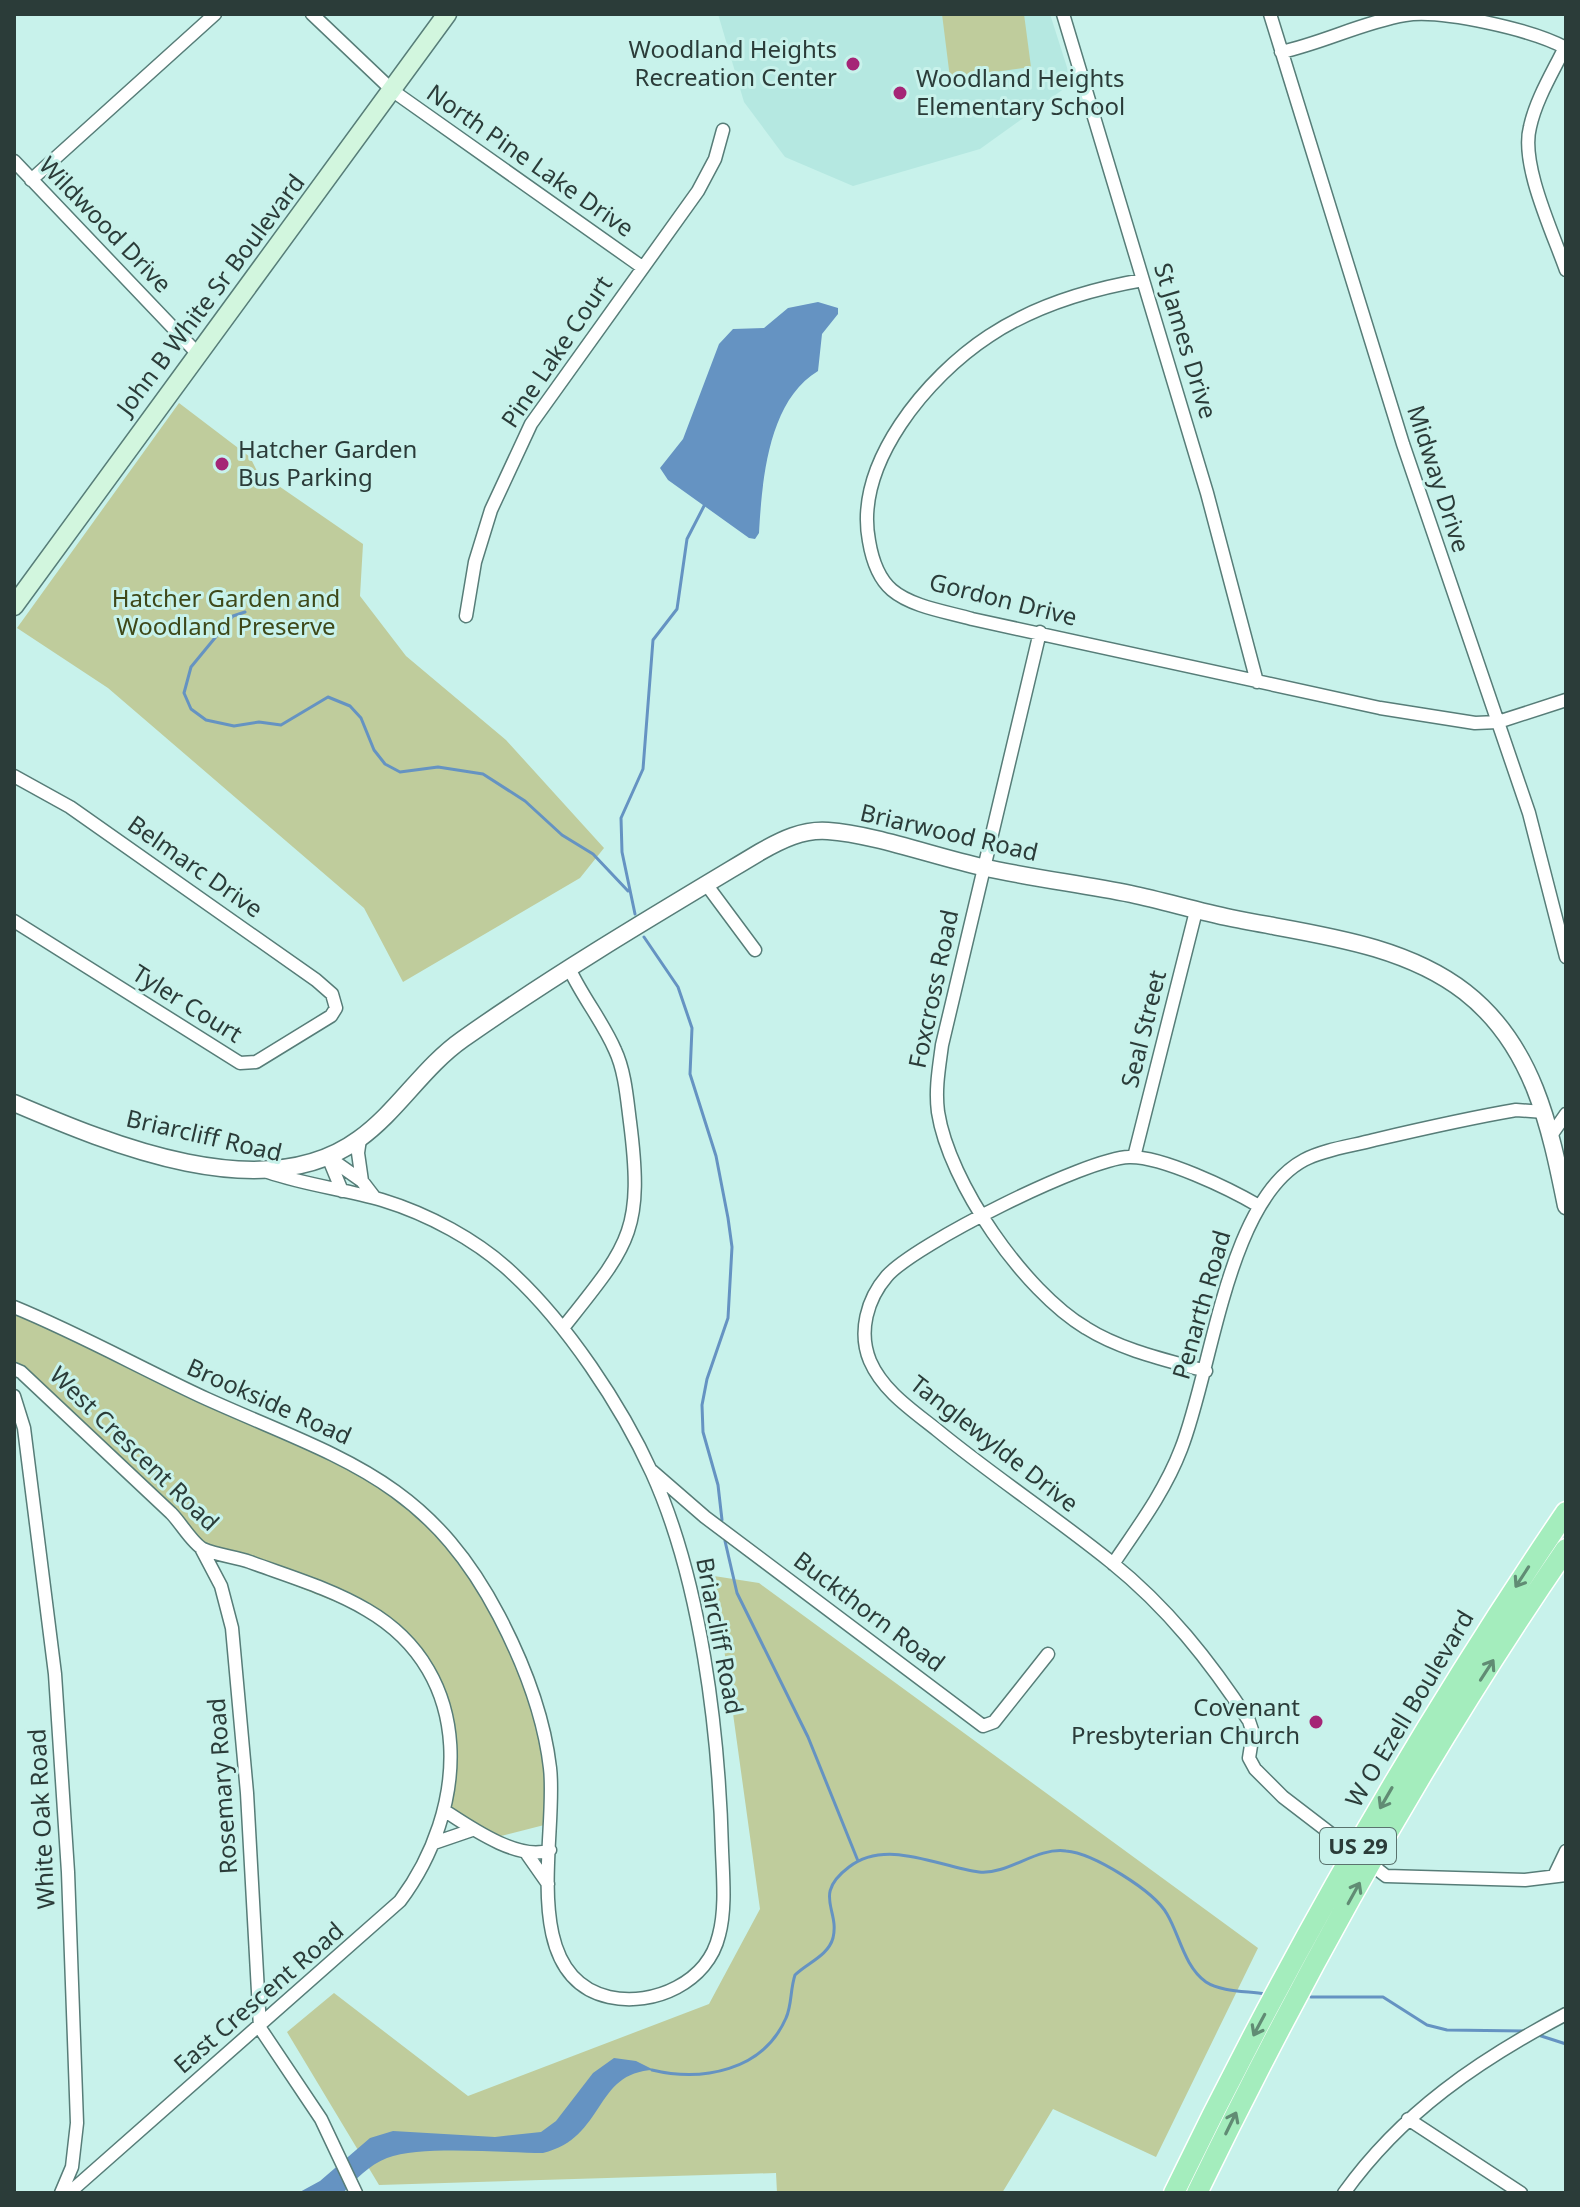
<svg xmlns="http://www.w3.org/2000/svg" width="1580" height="2207" viewBox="0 0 1580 2207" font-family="'Noto Sans',sans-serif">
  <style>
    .built { fill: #b5e8e1 }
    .green { fill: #bfcc9c }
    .water { fill: #6593c2 }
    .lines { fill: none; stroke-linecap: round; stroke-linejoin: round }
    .stream { stroke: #6593c2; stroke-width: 3 }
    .minor-casing { stroke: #577d78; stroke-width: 15 }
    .tertiary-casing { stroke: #577d78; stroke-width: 19 }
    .secondary-casing { stroke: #577d78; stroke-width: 21 }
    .primary-casing { stroke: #fff; stroke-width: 23 }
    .minor { stroke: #fff; stroke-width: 12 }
    .tertiary { stroke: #fff; stroke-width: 16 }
    .secondary { stroke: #d2f6de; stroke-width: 18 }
    .primary { stroke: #a4edbd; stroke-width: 20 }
    .oneway { stroke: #618c74 }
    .poi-dot { fill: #a52576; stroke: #c8f2eb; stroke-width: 3 }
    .labels { text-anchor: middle; stroke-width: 6; stroke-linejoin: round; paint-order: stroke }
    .shield { fill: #c8f2eb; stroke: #5a736e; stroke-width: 2 }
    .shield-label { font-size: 22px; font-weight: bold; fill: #2b3c39 }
    .poi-label { font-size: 24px; fill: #2b3c39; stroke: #c8f2eb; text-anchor: end }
    .street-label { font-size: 24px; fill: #2b3c39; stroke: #c8f2eb }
    .park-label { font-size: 24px; fill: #3e4819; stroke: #c8f2eb }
  </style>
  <rect width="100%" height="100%" fill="#c8f2eb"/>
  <path class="built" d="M 718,14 L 1050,14 L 1072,83 L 980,149 L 853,186 L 785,157 L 744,102 Z"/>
  <path class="green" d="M 942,14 L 1024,14 L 1031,67 L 950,78 Z
    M 179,403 L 250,457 L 257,471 L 363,544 L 360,596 L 406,656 L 506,740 L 604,848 L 580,878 L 403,982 L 364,908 L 108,688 L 17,628 Z
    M 14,1308 L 400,1493 L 467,1562 L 511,1642 L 543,1733 L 552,1823 L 501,1836 L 445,1811 L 449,1725 L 422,1662 L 383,1621 L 201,1548 L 14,1369 Z
    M 714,1576 L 759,1583 L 1258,1948 L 1156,2157 L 1053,2109 L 1002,2193 L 777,2193 L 776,2173 L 379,2185 L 287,2032 L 334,1993 L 468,2096 L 709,2004 L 760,1909 Z"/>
  <path class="water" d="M 818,302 L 838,308 L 838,314 L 822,334 L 818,371 C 768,401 762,481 759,533 L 755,539 L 749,538 L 668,480 L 660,468 L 683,439 L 719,344 L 733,329 L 764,328 L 788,308 Z
    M 614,2058 L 636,2061 L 654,2070 C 593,2072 606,2138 543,2153 C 502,2153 422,2145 387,2158 C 369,2165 355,2180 343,2193 L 298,2193 L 320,2181 L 370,2138 L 393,2131 L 495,2137 L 541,2132 L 556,2121 L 593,2073 Z"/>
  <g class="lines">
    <path class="stream" d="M 245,612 L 233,616 L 191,667 L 184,693 L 191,709 L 206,720 L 234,726 L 259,722 L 281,725 L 328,697 L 350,706 L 361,718 L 374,750 L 385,764 L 400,772 L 438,767 L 483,774 L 525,801 L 562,835 L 593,854 L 628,891
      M 635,914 L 622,852 L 621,818 L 643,769 L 653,640 L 677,609 L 687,539 L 704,506
      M 644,937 L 678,987 L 692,1028 L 690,1074 L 716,1156 L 728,1218 L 732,1247 L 728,1318 L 707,1379 L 702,1405 L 703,1432 L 718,1485 L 722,1520
      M 725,1541 L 737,1593 L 808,1737 L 858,1861
      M 1311,1997 L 1383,1997 L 1427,2025 L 1447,2030 L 1524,2031
      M 1535,2034 L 1566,2044
      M 652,2070 C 702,2082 763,2071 786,2018 C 792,2005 790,1990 795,1975 C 807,1963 828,1956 833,1938 C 840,1909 812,1895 849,1867 C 887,1838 939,1867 979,1872 C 1008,1875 1036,1847 1066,1851 C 1093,1853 1154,1891 1167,1914 C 1180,1936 1184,1966 1206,1982 C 1221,1992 1248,1991 1265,1994"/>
    <defs>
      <path id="minor" d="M 312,14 L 393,91 L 642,267
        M 1063,14 L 1207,493 L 1257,682
        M 1270,14 L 1403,444 L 1529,813 L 1566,957
        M 1565,47 C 1553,72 1536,99 1530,127 C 1520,164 1553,233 1566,270
        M 1281,52 C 1323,43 1363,22 1405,15 C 1442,9 1533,30 1566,48
        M 14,161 L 198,354
        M 31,180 L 215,14
        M 1143,280 C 1091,289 1034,306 989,336 C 928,376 854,463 869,541 C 872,559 878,578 892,590 C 912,607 948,612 972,619 L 1380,708 L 1475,723 L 1498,722 L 1566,700
        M 466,616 L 475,562 L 491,510 L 531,424 L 698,191 L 715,159 L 723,130
        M 1040,632 L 942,1045 C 939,1068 935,1089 938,1112 C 949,1183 1024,1291 1086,1328 C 1121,1350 1166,1360 1206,1371
        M 14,776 L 70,807 L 316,980 L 332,994 L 336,1008 L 331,1016 L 256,1062 L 240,1063 L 14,921
        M 706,884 L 755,950
        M 1552,1134 L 1566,1114
        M 360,1139 L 358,1153 L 362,1181
        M 328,1157 L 362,1181 L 375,1198
        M 328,1157 L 342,1191
        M 1134,1157 L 1196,911
        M 1259,1206 C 1230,1189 1162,1156 1129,1157 C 1087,1158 915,1244 887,1276 C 867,1299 858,1332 870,1361 C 883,1391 912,1410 937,1430 C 993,1476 1054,1516 1111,1562 C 1167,1607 1210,1661 1249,1721 L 1253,1733 L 1249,1758 L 1255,1769 L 1283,1797 L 1386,1876 L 1525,1880 L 1566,1875
        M 14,1307 C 80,1334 142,1369 207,1399 C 338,1458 427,1478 499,1616 C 523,1662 544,1716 550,1768 C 558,1833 517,1976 609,1997 C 654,2007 708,1982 719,1935 C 726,1909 723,1877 722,1850 C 719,1732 701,1581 652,1473 C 621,1405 567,1324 512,1273 C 477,1240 428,1214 382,1200 C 344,1189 305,1185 268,1172
        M 563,1328 C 629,1245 644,1232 630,1122 C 627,1099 625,1071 615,1050 C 603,1022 583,998 570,970
        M 14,1369 L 21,1372 C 71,1419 121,1466 171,1513 C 181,1523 192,1543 203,1549 C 217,1555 235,1557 250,1562 C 288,1576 332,1589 367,1610 C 477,1674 468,1810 400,1901 L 69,2193
        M 14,1396 L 24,1428 L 55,1674 L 68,1872 L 77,2123 L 72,2167 L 61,2193
        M 652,1471 L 705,1517 L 983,1726 L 994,1722 L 1048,1654
        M 201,1548 L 221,1586 L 232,1628 L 247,1793 L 260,2028 L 321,2119 L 356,2193
        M 1113,1564 C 1138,1527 1165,1491 1181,1449 C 1212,1371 1227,1201 1304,1160 C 1325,1149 1352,1146 1374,1140 C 1421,1129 1469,1118 1516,1110 L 1544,1112
        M 445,1811 C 471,1828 520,1862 550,1850
        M 434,1843 L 472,1830
        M 527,1854 L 548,1884
        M 1554,1876 L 1566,1851
        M 1408,2119 L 1521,2193
        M 1344,2193 C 1402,2112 1479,2060 1566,2014"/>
      <path id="tertiary" d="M 14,1103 C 110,1144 264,1209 359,1139 C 398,1111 423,1067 463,1039 C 558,972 660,912 760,852 C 781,840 803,829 828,831 C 873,834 936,857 982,867 C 1031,878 1081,884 1131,894 C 1164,901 1197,911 1231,918 C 1309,934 1401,942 1465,992 C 1533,1045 1550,1126 1566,1206"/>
      <path id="secondary" d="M 14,606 L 447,14"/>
      <path id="primary" d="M 1174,2193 C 1288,1957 1419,1729 1566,1512
        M 1197,2193 C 1305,1971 1426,1753 1566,1549"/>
    </defs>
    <use href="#minor" class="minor-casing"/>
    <use href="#tertiary" class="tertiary-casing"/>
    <use href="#secondary" class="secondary-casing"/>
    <use href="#primary" class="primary-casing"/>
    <use href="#minor" class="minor"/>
    <use href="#tertiary" class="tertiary"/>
    <use href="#secondary" class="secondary"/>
    <use href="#primary" class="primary"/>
  </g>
  <defs><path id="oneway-shaft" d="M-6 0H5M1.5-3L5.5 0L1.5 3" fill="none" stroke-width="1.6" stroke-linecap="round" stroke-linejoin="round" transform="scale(2)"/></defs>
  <g class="oneway">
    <use href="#oneway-shaft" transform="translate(1522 1577) rotate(123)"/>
    <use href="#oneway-shaft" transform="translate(1487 1670) rotate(-57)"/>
    <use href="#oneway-shaft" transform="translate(1386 1798) rotate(120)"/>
    <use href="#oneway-shaft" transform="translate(1354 1893) rotate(-61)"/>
    <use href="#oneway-shaft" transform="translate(1259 2025) rotate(118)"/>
    <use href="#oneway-shaft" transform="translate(1231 2123) rotate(-64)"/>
  </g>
  <g class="poi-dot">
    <circle cx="853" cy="64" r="8"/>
    <circle cx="900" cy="93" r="8"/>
    <circle cx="222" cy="464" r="8"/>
    <circle cx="1316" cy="1722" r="8"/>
  </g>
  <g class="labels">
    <rect class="shield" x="1320" y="1828" width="76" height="36" rx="6"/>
    <g class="shield-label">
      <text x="1358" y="1854">US 29</text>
    </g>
    <g class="poi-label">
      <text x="837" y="58">Woodland Heights<tspan x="837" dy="28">Recreation Center</tspan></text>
      <text x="916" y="87" text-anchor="start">Woodland Heights<tspan x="916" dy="28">Elementary School</tspan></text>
      <text x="238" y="458" text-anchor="start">Hatcher Garden<tspan x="238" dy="28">Bus Parking</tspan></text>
      <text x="1300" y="1716">Covenant<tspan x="1300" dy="28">Presbyterian Church</tspan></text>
    </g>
    <g class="street-label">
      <text transform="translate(530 161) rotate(35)" y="8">North Pine Lake Drive</text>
      <text transform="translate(105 225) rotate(46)" y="8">Wildwood Drive</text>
      <text transform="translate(211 295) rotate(-53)" y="8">John B White Sr Boulevard</text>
      <text transform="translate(1185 341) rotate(73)" y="8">St James Drive</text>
      <text transform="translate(557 352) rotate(-56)" y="8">Pine Lake Court</text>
      <text transform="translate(1438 479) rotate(72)" y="8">Midway Drive</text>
      <text transform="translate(1003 600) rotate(14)" y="8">Gordon Drive</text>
      <text transform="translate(949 833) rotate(13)" y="8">Briarwood Road</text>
      <text transform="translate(195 867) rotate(35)" y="8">Belmarc Drive</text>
      <text transform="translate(934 989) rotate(-78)" y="8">Foxcross Road</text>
      <text transform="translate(187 1004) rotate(32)" y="8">Tyler Court</text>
      <text transform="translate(1144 1029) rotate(-76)" y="8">Seal Street</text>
      <text transform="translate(204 1136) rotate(13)" y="8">Briarcliff Road</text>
      <text transform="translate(1202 1305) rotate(-74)" y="8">Penarth Road</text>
      <text transform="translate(269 1402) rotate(24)" y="8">Brookside Road</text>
      <text transform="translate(994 1444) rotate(38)" y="8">Tanglewylde Drive</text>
      <text transform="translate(134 1449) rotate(44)" y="8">West Crescent Road</text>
      <text transform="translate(869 1612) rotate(37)" y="8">Buckthorn Road</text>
      <text transform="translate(719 1636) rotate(79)" y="8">Briarcliff Road</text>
      <text transform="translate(1410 1709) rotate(-59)" y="8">W O Ezell Boulevard</text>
      <text transform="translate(223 1786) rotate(-94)" y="8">Rosemary Road</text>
      <text transform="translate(42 1819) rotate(-93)" y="8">White Oak Road</text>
      <text transform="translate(259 1998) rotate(-41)" y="8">East Crescent Road</text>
    </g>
    <g class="park-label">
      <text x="226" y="607">Hatcher Garden and<tspan x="226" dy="28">Woodland Preserve</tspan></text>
    </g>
  </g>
  <rect width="1580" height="2207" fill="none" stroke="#2b3c39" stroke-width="32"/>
</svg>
